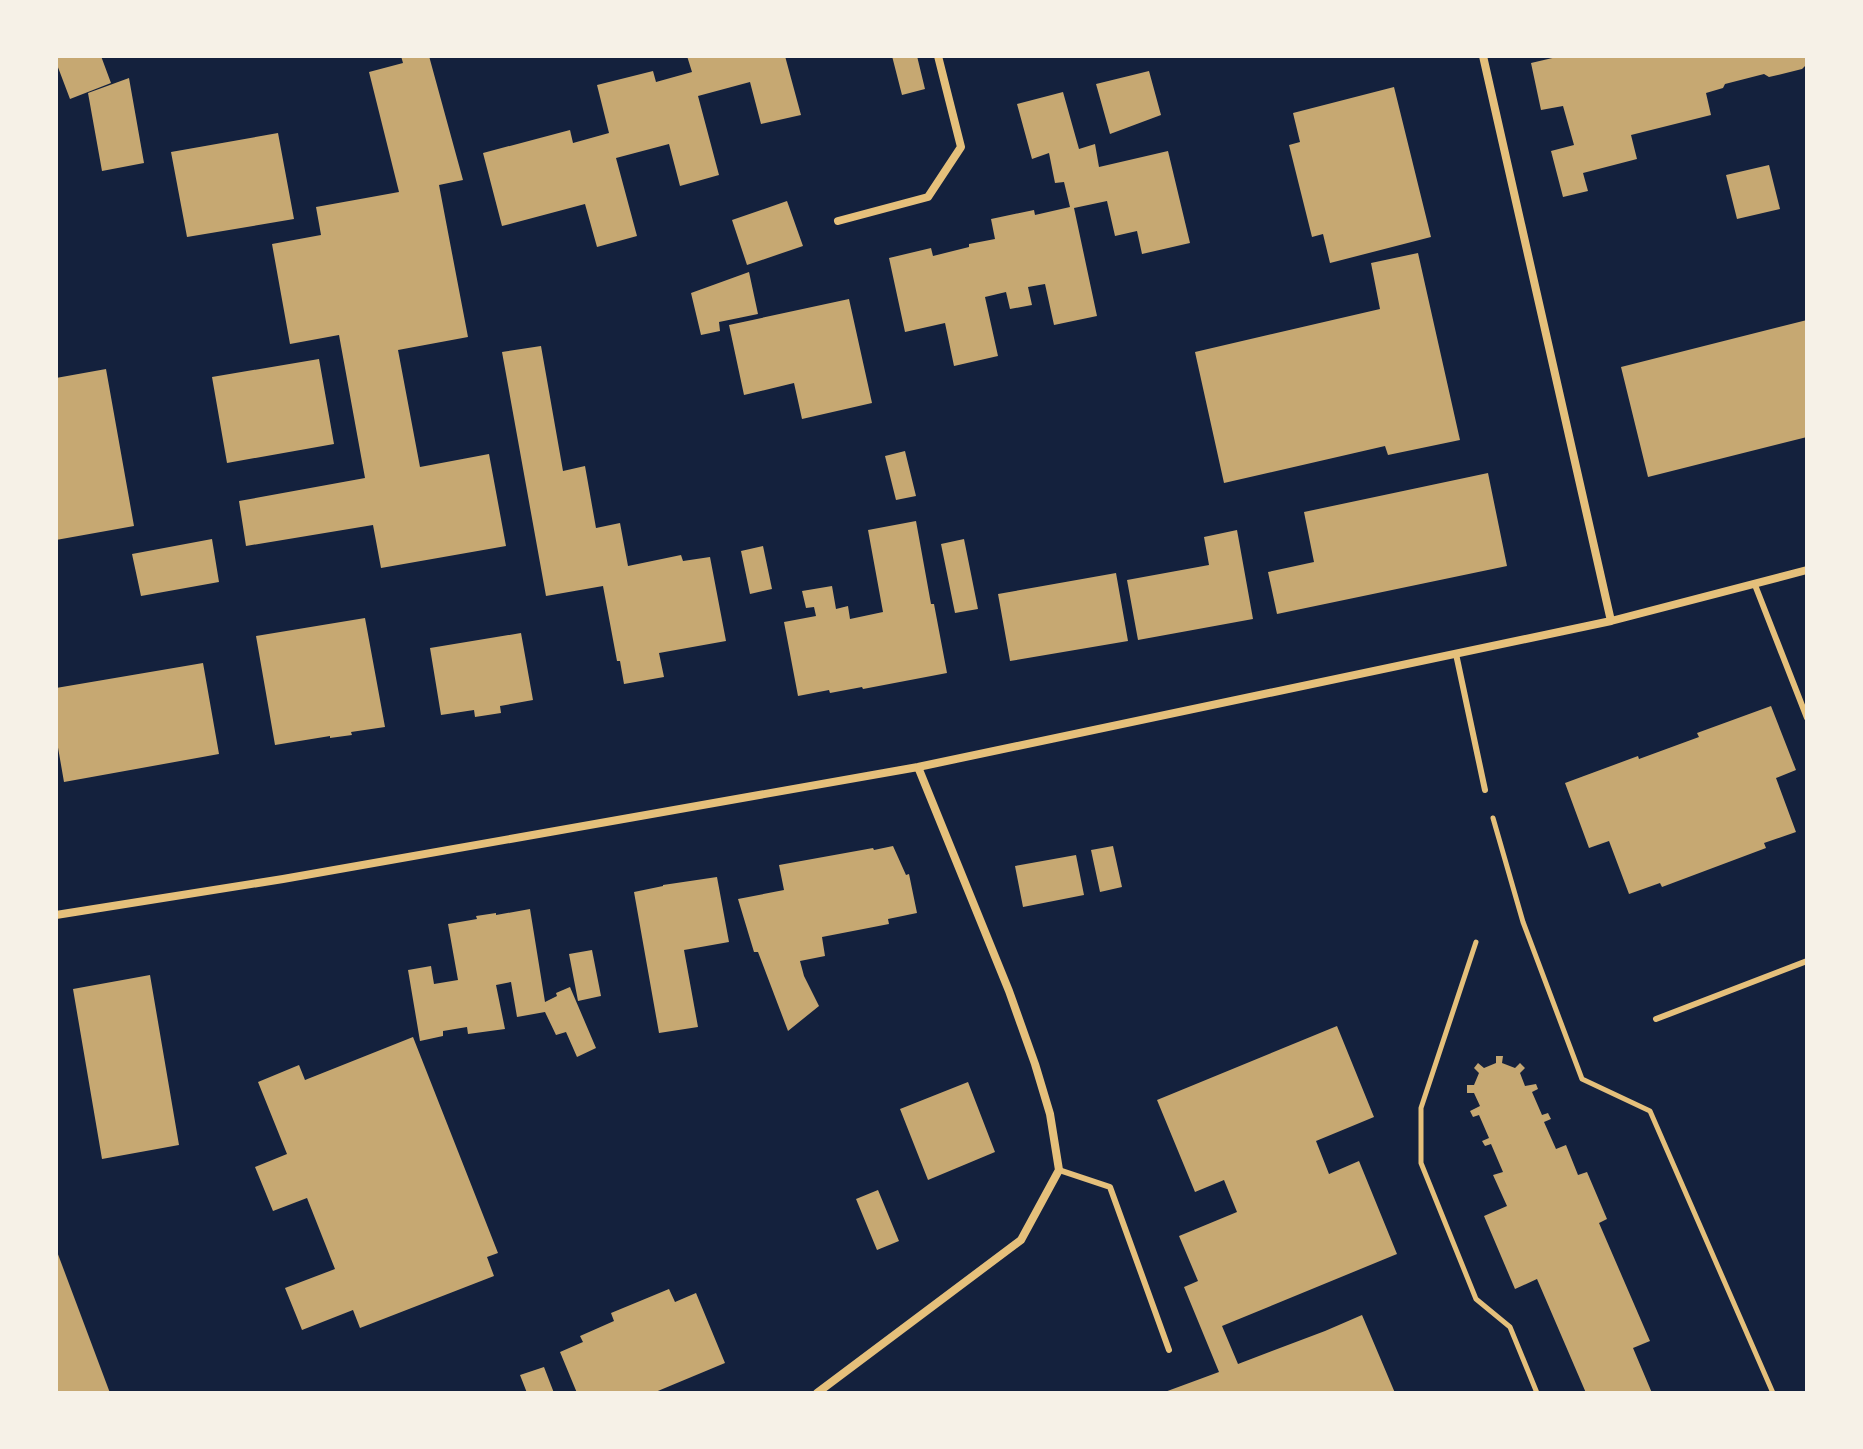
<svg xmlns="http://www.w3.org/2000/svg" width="1863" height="1449" viewBox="0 0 1863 1449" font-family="Montserrat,sans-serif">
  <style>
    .building { fill: #c6a872 }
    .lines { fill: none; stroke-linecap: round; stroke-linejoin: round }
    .path { stroke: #e5c07b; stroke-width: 5 }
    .service { stroke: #e5c07b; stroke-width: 6 }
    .minor { stroke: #e5c07b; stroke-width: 8 }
  </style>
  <rect width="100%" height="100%" fill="#14213d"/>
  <path class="building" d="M 101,56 L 111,83 L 70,99 L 56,62 L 56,57 Z
    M 401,56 L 429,56 L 463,180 L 439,185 L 468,337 L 398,350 L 420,467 L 489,454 L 506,546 L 381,568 L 373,525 L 246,546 L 239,501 L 365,478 L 339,335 L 290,344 L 272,244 L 321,235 L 316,207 L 399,192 L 369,72 L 403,63 Z
    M 687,56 L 785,56 L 801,115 L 761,124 L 750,82 L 698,96 L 719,175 L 680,186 L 669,144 L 616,158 L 637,236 L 597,247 L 585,204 L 502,226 L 483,153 L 570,130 L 573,143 L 609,133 L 597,85 L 653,71 L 656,82 L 692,72 Z
    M 892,56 L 917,56 L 925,89 L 902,95 Z
    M 1561,56 L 1807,56 L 1807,64 L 1802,69 L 1786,73 L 1769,77 L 1764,74 L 1725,84 L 1723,88 L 1706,93 L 1711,115 L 1631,135 L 1637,159 L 1583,173 L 1588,191 L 1563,197 L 1551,151 L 1574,145 L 1563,106 L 1541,110 L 1531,63 Z
    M 1149,71 L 1161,115 L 1110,134 L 1096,84 Z
    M 129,78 L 144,163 L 102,171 L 88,93 Z
    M 1394,87 L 1431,237 L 1330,263 L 1323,234 L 1312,237 L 1289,145 L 1300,142 L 1293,113 Z
    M 1063,92 L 1079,149 L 1095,144 L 1099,167 L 1168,151 L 1190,243 L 1142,254 L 1137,231 L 1115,236 L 1107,201 L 1074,208 L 1097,316 L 1054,325 L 1045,284 L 1028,287 L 1032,305 L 1010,309 L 1006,292 L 985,297 L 998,356 L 954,366 L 945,323 L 905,332 L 889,258 L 931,248 L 933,256 L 969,247 L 969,244 L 995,239 L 991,219 L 1034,210 L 1035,215 L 1070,207 L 1064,182 L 1055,183 L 1049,153 L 1032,159 L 1017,104 Z
    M 278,133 L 294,219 L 187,237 L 171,152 Z
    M 1769,165 L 1780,209 L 1737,219 L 1726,175 Z
    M 787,201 L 803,246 L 747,265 L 732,220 Z
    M 1418,253 L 1460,440 L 1388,455 L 1385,446 L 1224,483 L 1195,352 L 1380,309 L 1371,263 Z
    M 749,272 L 758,314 L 719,322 L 720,331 L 701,335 L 691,293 Z
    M 849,299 L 872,403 L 802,419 L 794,383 L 744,395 L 729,325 Z
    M 1807,320 L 1807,437 L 1648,477 L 1621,367 Z
    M 541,346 L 563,471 L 585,466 L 596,528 L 620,523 L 628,566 L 681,555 L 683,561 L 710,557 L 726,641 L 659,653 L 664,677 L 624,684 L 620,661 L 617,661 L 603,586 L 546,596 L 502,352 Z
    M 319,359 L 334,444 L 227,463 L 212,377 Z
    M 106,369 L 134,526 L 56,540 L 56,378 Z
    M 905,451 L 916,496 L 896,500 L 885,456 Z
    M 1488,473 L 1507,566 L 1277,614 L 1268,572 L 1314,562 L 1304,512 Z
    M 916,521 L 931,604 L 934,604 L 947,673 L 863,689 L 862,687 L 830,693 L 829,690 L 798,696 L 784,622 L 816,616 L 814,607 L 806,608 L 802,591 L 832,586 L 836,609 L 848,606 L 850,619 L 883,612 L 868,530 Z
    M 1237,530 L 1253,619 L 1138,640 L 1127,580 L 1209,565 L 1204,537 Z
    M 212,539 L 219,582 L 141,596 L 132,554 Z
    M 964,539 L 978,609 L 955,613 L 941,544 Z
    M 763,546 L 772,589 L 750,594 L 741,551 Z
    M 1116,573 L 1128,641 L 1010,661 L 998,594 Z
    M 365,618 L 385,727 L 351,732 L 352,735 L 330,738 L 330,736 L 275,745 L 256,636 Z
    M 521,633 L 533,700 L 500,706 L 501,713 L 475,717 L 474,710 L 441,715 L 430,648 Z
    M 203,663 L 219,754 L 64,782 L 56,736 L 56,688 Z
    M 1771,706 L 1796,770 L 1776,778 L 1796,832 L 1764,843 L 1766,848 L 1662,887 L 1660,883 L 1629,894 L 1609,841 L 1589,848 L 1565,783 L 1638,756 L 1639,759 L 1699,737 L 1697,733 Z
    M 893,846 L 906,875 L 909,874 L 917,913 L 888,919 L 889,924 L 822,937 L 825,956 L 800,961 L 804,976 L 819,1006 L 788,1031 L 758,952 L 754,952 L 738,899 L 784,890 L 779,865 L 873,848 L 874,850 Z
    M 1113,846 L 1122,887 L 1100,892 L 1091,850 Z
    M 1076,855 L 1084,895 L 1023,907 L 1015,866 Z
    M 717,877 L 729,942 L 684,950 L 698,1027 L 659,1033 L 634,892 L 663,886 L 663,885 Z
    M 530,909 L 545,1002 L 557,996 L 556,993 L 570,987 L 596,1048 L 577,1057 L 566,1032 L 556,1035 L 545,1012 L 517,1017 L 511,982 L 496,985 L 505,1029 L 468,1034 L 467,1027 L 443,1031 L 443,1036 L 420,1041 L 408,970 L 431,966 L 434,984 L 458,980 L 448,924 L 477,919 L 476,916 L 496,913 L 496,915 Z
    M 592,950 L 601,996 L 578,1001 L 569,954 Z
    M 150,975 L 179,1145 L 102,1159 L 73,989 Z
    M 1337,1026 L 1374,1117 L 1316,1141 L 1329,1174 L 1359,1161 L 1397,1254 L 1222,1326 L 1238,1364 L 1325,1331 L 1362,1315 L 1395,1393 L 1162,1393 L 1219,1372 L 1184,1287 L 1198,1281 L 1179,1236 L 1237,1212 L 1224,1180 L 1195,1192 L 1157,1100 Z
    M 413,1037 L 498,1253 L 487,1257 L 494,1276 L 360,1328 L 353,1310 L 302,1330 L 285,1288 L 335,1269 L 307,1198 L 273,1211 L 255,1167 L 287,1154 L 258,1082 L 299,1065 L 305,1080 Z
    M 1496,1056 L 1503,1056 L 1502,1063 L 1515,1068 L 1520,1063 L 1525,1068 L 1520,1073 L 1525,1086 L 1536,1084 L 1538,1089 L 1532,1092 L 1542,1115 L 1548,1113 L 1551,1119 L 1544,1122 L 1556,1149 L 1566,1145 L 1578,1175 L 1587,1172 L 1607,1219 L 1599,1223 L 1650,1341 L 1633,1348 L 1652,1393 L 1586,1393 L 1537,1279 L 1515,1289 L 1484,1216 L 1507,1206 L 1493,1175 L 1503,1172 L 1491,1144 L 1485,1146 L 1482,1141 L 1489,1138 L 1479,1115 L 1473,1117 L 1470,1111 L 1480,1106 L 1474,1093 L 1467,1093 L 1467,1085 L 1474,1085 L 1479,1073 L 1474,1068 L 1478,1063 L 1484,1068 L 1496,1063 Z
    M 968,1082 L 995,1152 L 928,1180 L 900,1109 Z
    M 878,1190 L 899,1241 L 877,1250 L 856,1199 Z
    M 56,1249 L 110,1393 L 56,1393 Z
    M 669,1289 L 675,1302 L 696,1293 L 725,1363 L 653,1393 L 577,1393 L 560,1352 L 583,1342 L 580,1336 L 614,1321 L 611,1313 Z
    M 544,1367 L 554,1393 L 527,1393 L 520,1375 Z"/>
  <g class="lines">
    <path class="path" d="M 1493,818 L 1523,922 L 1582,1079 L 1650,1111 L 1773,1393
      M 1476,942 L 1421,1108 L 1421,1163 L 1476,1299 L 1510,1327 L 1537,1393"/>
    <path class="service" d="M 1755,585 L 1807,718
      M 1456,654 L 1485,790
      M 1656,1019 L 1807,961
      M 1059,1170 L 1110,1187 L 1169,1350"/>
    <path class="minor" d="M 1483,56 L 1611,621
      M 838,221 L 928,197 L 961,147 L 938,56
      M 56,915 L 283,879 L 918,767 L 1611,621 L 1807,570
      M 817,1393 L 1021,1240 L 1059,1170 L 1050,1114 L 1035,1064 L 1009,991 L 918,767"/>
  </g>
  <rect width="1863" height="1449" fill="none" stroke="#f6f1e7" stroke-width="116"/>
</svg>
